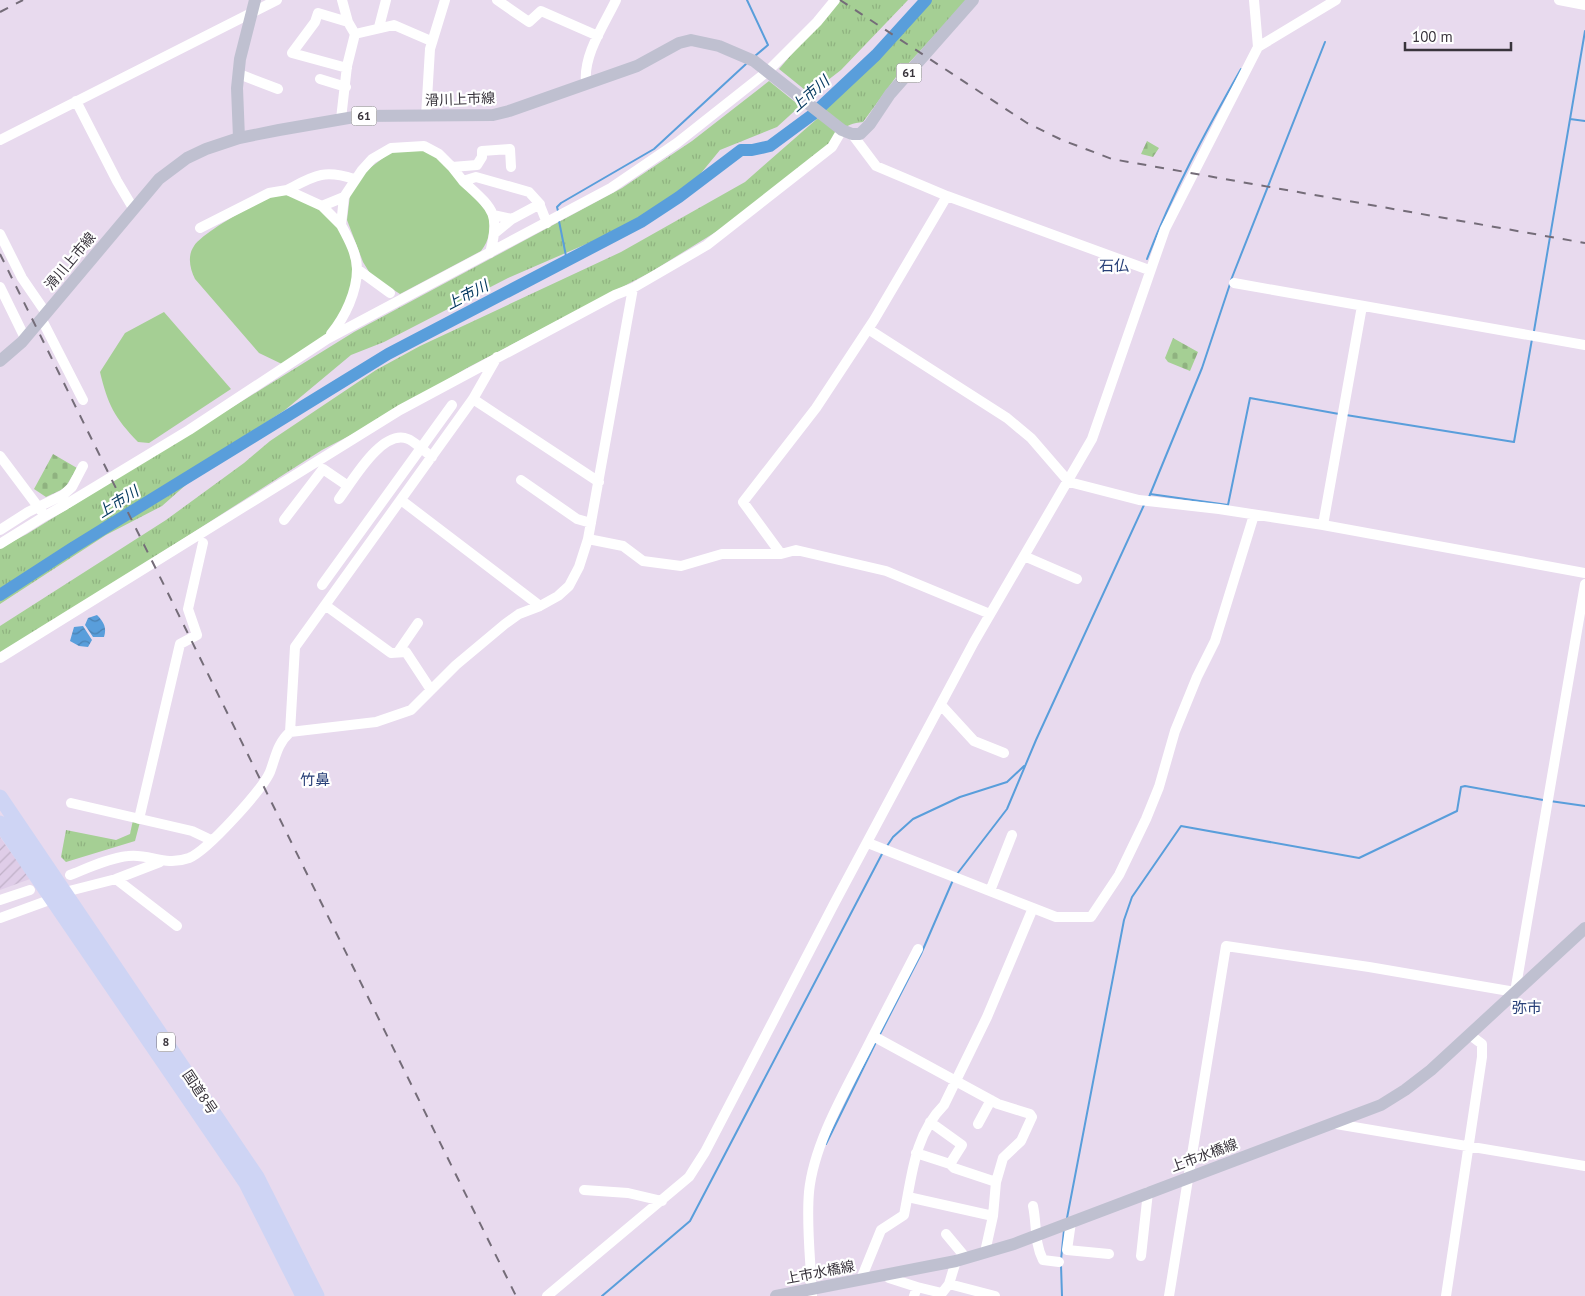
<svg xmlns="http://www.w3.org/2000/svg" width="1585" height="1296" viewBox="0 0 1585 1296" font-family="'PT Sans','Noto Sans JP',sans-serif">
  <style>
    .industrial { fill: url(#industrial-furrows) }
    .grass { fill: url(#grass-tufts) }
    .cemetery { fill: url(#cemetery-stones) }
    .park { fill: #a5cf94 }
    .water { fill: url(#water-waves) }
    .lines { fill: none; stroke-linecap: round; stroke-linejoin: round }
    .stream { stroke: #599edb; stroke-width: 2 }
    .river { stroke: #599edb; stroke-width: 12 }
    .minor { stroke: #fff; stroke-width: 10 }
    .major { stroke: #bfc0d0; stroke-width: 12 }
    .highway { stroke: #ced4f4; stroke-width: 15 }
    .rail { stroke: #746c78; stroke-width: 2; stroke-dasharray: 9 9; stroke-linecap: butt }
    .labels { text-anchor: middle; stroke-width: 4.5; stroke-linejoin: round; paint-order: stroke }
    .shield { fill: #fff; stroke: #747176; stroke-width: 1 }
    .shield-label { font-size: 12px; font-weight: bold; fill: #39343c }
    .street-label { font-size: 14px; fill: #39343c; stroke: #fff }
    .water-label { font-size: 15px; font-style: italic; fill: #00365d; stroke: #fff }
    .neighbourhood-label { font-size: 15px; fill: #284078; stroke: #fff }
  </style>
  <defs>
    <pattern id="industrial-furrows" width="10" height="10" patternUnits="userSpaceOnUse" patternTransform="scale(1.25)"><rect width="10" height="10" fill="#dfcde8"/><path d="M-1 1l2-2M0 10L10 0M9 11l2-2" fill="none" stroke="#c0b1c8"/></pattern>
    <pattern id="grass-tufts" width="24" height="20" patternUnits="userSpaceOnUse" patternTransform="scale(1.25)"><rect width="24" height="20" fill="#a5cf94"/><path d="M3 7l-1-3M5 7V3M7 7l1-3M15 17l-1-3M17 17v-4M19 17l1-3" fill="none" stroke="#8fb280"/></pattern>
    <pattern id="cemetery-stones" width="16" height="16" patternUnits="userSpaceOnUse" patternTransform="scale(1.25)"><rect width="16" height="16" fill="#a5cf94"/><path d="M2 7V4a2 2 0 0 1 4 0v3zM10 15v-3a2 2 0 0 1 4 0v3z" fill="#8fb280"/></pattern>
    <pattern id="water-waves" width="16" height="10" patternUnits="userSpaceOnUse" patternTransform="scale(1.25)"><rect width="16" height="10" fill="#599edb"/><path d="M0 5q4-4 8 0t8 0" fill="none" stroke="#4b82b3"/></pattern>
  </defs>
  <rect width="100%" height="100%" fill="#e8daee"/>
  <path class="industrial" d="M 0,837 L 30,879 L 0,890 Z"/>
  <path class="grass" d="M 838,0 L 908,0 L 841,70 L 810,94 L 779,69 Z
    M 930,0 L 967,0 L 896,77 L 863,122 C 843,124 836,133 826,149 L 719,230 L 651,272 L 467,368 L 372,424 L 322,450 L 0,656 L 0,626 L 166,520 L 244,463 L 270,441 L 376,370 L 420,346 L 621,252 L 745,182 L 818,118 Z
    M 769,81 L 800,106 L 777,127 L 720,150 L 674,206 L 508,278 L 384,342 L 351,355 L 285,410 L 230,446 L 162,506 L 106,535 L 0,604 L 0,548 L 27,534 L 354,332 L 622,188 L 692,141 Z
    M 133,820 L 140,822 L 135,841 L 66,862 L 61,857 L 66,830 L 116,840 L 130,834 Z"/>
  <path class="cemetery" d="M 1147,141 L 1159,148 L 1153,157 L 1141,154 Z
    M 1173,338 L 1198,352 L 1190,371 L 1168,362 L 1165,358 Z
    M 53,454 L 77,468 L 65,488 L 46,497 L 34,489 Z"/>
  <path class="park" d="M 427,150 L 445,165 L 490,215 C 490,229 490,240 481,251 L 400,294 L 371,275 L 363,262 L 347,220 L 350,195 L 362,174 L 391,152 Z
    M 279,194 C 340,200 372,266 339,318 C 326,339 303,351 284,365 L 259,353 L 195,279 C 190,269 187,256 194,246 C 204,231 261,200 279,194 Z
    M 164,312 L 231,389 L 149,443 L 138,442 C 114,417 108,405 100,372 L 125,333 Z"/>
  <path class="water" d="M 97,615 C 104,622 107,628 104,637 L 93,637 L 85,625 L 88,618 Z
    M 83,626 L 92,640 L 88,647 L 79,646 L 70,641 L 74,627 Z"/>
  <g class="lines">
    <path class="stream" d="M 747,0 L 768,45 L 755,56
      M 1570,119 L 1585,121
      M 558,211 L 557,207 L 561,203 L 654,149 L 746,64
      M 559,221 L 567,261
      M 1147,259 C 1172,193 1206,131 1241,69
      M 1231,280 L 1325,42
      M 1534,331 L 1585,31
      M 1346,415 L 1514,442 L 1532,339
      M 1150,494 L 1228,505 L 1250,398 L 1339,414
      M 1149,497 L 1202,368 L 1230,284
      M 1550,801 L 1585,806
      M 887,846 L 893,837 L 913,819 L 960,797 L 1007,782 L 1024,766
      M 957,874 L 1007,809 L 1036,740 L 1144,505
      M 879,1036 L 921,954 L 953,880
      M 826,1144 L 876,1042
      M 1067,1218 L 1124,920 L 1132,897 L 1181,826 L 1359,858 L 1457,811 L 1461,787 L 1465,786 L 1543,800
      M 1061,1260 L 1064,1230
      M 1061,1265 L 1062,1296
      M 602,1296 L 690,1221 L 883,852"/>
    <path class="river" d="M 0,595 L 74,547 L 388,354 L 641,222 L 679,197 L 741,150 L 752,150 L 770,146 L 812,115 L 876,55 L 926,0"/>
    <path class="minor" d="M 497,0 L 529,22 L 541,11 L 598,36
      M 1254,0 L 1258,47
      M 1559,0 L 1585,5
      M 379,27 L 386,0
      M 355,34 L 394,25 L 431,41
      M 347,68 L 292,53 L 315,22 L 318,13 L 348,22
      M 239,74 L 278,89
      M 320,79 L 346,87
      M 586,83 C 583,55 604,25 616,0
      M 76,101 L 117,181 L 133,208
      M 426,116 L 430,49 L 445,0
      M 341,119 L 347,66 L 355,34 L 348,22 L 342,0
      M 852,134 L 876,166 L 947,196 L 1149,270
      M 0,140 L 277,0
      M 463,181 L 452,167 L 477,165 L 482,157 L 482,151 L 510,149 L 511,167
      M 287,190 C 314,176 323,169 354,179
      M 344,197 L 341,225 L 322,206 L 344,197 L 362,170 L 372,159 L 391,148 L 424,146 L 439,154 L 452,167
      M 493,215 L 512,219 L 495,233
      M 512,219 L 540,204
      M 200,228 L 269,193 L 287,190 L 322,206
      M 0,234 L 22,278 L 46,313
      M 490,253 C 501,212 492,208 463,181 L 476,177 L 529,192 L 539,203 L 547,223
      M 357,269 L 390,293
      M 1234,283 L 1585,345
      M 0,287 L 25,338
      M 41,318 L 83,400
      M 868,329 L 1007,418 L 1031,438 L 1069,482 L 1139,500 L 1219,509 L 1323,525 L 1585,573
      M 331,334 C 345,317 357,292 357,269 C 357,254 348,238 341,225
      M 473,399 L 599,482
      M 0,456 L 45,516 L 65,505 L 189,430 L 327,339 L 611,188 L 677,143 L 768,71 L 817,22 L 835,0
      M 521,480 L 577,519 L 591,523
      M 339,499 C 352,482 382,428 408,439 C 413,441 417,445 421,448 L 452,405
      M 401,500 L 540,606
      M 284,520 L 323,469 L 348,486
      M 1323,525 L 1362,306
      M 0,530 L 28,512 L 63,495 L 72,487 L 83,466
      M 588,539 L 623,546 L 643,561 L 681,566 L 722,554 L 781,554 L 796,550 L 886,571 L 990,614
      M 0,544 L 45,516
      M 781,554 L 743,502 L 816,408 L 874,320 L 947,196
      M 1024,556 L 1077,579
      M 322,585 L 421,448 L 432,457
      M 325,605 L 391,653 L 406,652 L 431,690
      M 398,652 L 418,623
      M 0,658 L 400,410 L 615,295 L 633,288 L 707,245 L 832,147 L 842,130
      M 941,705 L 974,741 L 1004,753
      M 290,732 L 295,647 L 473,399 L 497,357
      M 71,803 L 192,831 L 211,840
      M 139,819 L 180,644 L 197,635 L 188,609 L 203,543
      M 868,843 L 1056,917 L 1091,917 L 1119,875 L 1146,819 L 1159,787 L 1175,731 L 1197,677 L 1215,641 L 1254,515
      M 70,875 C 88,868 109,858 128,856 C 150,853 164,867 189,858 C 207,851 262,790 270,772 C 276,756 277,744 290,732 L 376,722 L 411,710 L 456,665 L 505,624 L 519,614 L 540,606 L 558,596 L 569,586 L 579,567 L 588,539 L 633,288
      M 116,879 L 177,926
      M 990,891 L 1012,835
      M 65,892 L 116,879 L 160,862
      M 0,900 L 30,890
      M 0,918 L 52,899
      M 873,1036 L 918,949
      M 930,1122 L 962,1145 L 950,1164
      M 978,1124 L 991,1100
      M 1336,1124 L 1585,1166
      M 916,1153 L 950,1164 L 954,1168 L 996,1182 L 993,1216
      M 584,1190 L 628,1193 L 662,1201
      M 908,1197 L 993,1216 L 985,1252
      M 1033,1206 C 1037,1225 1034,1242 1043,1260 L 1059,1262
      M 1071,1222 L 1067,1250 L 1109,1254
      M 946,1234 L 966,1258
      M 1141,1256 L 1148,1192
      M 956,1261 L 949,1284 L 995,1296
      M 885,1274 L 889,1278 L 917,1287 L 914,1296
      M 861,1279 L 881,1230 L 904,1215 C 912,1176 914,1135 944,1105 L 987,1017 L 1033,908
      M 917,1287 L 942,1293 L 949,1284
      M 547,1296 L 689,1177 L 705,1152 L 834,904 L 974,642 L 1092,439 L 1165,229 L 1258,47 L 1336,0
      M 812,1296 C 811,1261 806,1227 809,1192 C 814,1140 850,1083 873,1036 L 998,1104 L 1030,1114 L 1032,1117 L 1021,1141 L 1003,1158 L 996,1182
      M 1169,1296 L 1226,946 L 1369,967 L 1515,992 L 1585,584
      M 1446,1296 L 1482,1057 L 1482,1044 L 1470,1035"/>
    <path class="major" d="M 239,138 L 237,88 L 240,59 L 255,0
      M 0,361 L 22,342 L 159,179 L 187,158 L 206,149 L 239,138 L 279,130 L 360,116 L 493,115 L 509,111 L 637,66 L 679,43 L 691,40 L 719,46 L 754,61 L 842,130 L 852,134 L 860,134 L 870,124 L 890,94 L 973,0
      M 776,1296 L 956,1261 L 1014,1244 L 1381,1105 L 1405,1090 L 1431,1070 L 1585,928"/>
    <path class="highway" d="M 0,797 L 257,1177 L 317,1296
      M 0,823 L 246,1183 L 303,1296"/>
    <path class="rail" d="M 840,0 L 1027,123 L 1062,140 L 1112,159 L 1585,243
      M 0,12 L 23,0
      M 0,254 L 516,1296"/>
  </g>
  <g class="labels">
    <g class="shield">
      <rect x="896.5" y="63.5" width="25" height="19" rx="4"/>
      <rect x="351.5" y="106.5" width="25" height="19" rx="4"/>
      <rect x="157" y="1032.5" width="18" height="19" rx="4"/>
    </g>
    <g class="shield-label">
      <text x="909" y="77">61</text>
      <text x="364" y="120">61</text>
      <text x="166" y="1046">8</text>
    </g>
    <g class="street-label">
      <text transform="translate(460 99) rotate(-2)" y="5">滑川上市線</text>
      <text transform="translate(70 261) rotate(-50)" y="5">滑川上市線</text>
      <text transform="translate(200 1092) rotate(56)" y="5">国道8号</text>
      <text transform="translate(1204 1155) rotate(-20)" y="5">上市水橋線</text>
      <text transform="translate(820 1272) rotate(-11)" y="5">上市水橋線</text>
    </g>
    <g class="water-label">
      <text transform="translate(810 94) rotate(-41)" y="5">上市川</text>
      <text transform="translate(467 295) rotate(-27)" y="5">上市川</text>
      <text transform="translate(118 502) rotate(-32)" y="5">上市川</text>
    </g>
    <g class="neighbourhood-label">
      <text x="1114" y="271">石仏</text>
      <text x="315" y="785">竹鼻</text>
      <text x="1527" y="1013">弥市</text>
    </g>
  </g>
  <path d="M1405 42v8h106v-8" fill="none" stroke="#39343c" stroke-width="2.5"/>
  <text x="1412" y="42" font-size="15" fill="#39343c" stroke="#ffffff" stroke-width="4" paint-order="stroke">100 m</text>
</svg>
